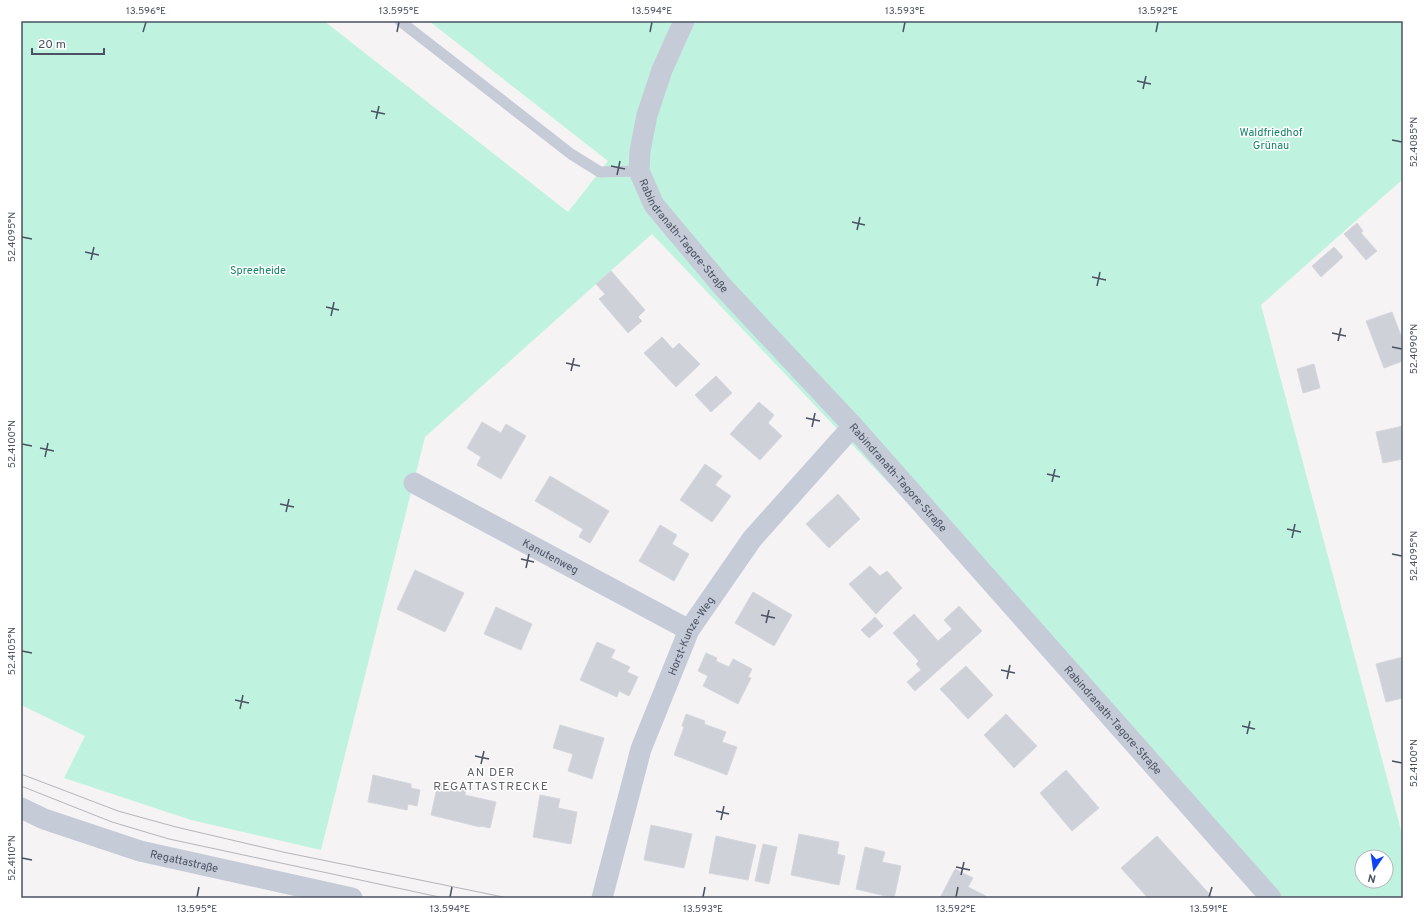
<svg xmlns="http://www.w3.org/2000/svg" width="1424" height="919" viewBox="0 0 1424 919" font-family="Overpass,sans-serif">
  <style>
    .green { fill: #c0f3df; fill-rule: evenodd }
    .building { fill: #cfd1d8; stroke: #d6d7de }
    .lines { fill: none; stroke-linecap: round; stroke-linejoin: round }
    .lane { stroke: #c6cbd8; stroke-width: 11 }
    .street { stroke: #c6cbd8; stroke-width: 21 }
    .tram { stroke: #b4b6bd; stroke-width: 1 }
    .ticks { fill: none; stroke: #495162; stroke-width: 1.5 }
    .labels { text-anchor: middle; stroke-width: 3; stroke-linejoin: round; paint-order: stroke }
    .park-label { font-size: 11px; fill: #128564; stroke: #fff }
    .street-label { font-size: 11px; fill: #495162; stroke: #fff }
    .neighbourhood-label { font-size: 12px; letter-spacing: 1px; fill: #5e6168; stroke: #fff }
    .neatline { fill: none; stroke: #495162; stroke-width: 1.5 }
    .ticks-label { font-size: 10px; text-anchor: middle; fill: #495162 }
  </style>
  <rect width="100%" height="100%" fill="#f5f3f3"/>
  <path class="green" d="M 21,21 L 324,21 L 568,212 L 608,161 L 429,21 L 1403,21 L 1403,179 L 1261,305 L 1403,838 L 1403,898 L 1283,898 L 652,234 L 425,437 L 321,850 L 191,820 L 64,778 L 85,736 L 21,705 ZM 1362,857 L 1386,857 L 1386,881 L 1362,881 Z"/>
  <path class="building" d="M 1357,223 L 1363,231 L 1361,233 L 1377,251 L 1366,260 L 1344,234 Z
    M 1334,247 L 1343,257 L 1321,277 L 1312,266 Z
    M 611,271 L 645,310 L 638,317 L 642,321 L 628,333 L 599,299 L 605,294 L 596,284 Z
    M 1392,312 L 1403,341 L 1403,361 L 1384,368 L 1366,321 Z
    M 662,337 L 673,349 L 679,343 L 700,364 L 676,387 L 644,353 Z
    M 1314,364 L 1320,388 L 1303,393 L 1297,369 Z
    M 716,376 L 732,393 L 711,412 L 695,395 Z
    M 759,402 L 774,415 L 768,423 L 782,436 L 760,460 L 730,434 Z
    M 482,422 L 501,433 L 506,424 L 526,436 L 501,479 L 477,465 L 481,457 L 467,448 Z
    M 1403,426 L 1403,459 L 1383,463 L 1376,432 Z
    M 705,464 L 722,476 L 715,485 L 731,496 L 712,522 L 680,500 Z
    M 550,476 L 609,511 L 590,543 L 579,537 L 583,529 L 535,501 Z
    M 838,494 L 860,519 L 829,548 L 806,524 Z
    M 660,525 L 677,535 L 672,544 L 689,554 L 674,581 L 639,561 Z
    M 870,566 L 880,576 L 887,571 L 902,588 L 876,614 L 849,584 Z
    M 415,570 L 464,593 L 445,632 L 397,609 Z
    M 753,592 L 792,615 L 774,646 L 735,623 Z
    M 959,606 L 982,631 L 915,691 L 907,682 L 921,670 L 916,664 L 919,661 L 893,633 L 914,614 L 938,641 L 952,629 L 944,620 Z
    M 496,607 L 532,624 L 521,650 L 484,634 Z
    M 875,617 L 883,626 L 869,638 L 861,630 Z
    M 597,642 L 615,650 L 611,658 L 630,667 L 627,672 L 638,677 L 629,696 L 619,691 L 617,697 L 580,680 Z
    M 706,653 L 717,658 L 716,661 L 729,667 L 733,659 L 752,669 L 748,677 L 751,678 L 738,704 L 703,686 L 708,676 L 698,671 Z
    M 1403,657 L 1403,698 L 1386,702 L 1376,664 Z
    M 966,666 L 993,695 L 968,719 L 940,689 Z
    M 686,714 L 705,721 L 704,724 L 726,732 L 722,742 L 737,747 L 727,775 L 674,755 L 684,727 L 682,726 Z
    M 1006,714 L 1037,746 L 1014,768 L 984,735 Z
    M 560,725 L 604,738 L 592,779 L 568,771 L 573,754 L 553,748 Z
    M 1066,770 L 1099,808 L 1072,831 L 1040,793 Z
    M 373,775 L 411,784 L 411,788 L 420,790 L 417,806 L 408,804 L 407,810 L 368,802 Z
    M 438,783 L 466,789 L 465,795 L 496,802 L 490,828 L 481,826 L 480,827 L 431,815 Z
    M 540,795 L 560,799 L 558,808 L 577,812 L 571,844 L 533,837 Z
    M 651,825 L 692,834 L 684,868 L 644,860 Z
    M 799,834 L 839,842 L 837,854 L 845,856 L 839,885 L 791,875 Z
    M 716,836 L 756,845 L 748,880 L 709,873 Z
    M 1157,836 L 1213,898 L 1148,898 L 1121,868 Z
    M 763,844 L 777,847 L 769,884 L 755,881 Z
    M 865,847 L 885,852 L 882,862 L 901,866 L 894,898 L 856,889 Z
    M 955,869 L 973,878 L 968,887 L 986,896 L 985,898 L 940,898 Z"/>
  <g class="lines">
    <path class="lane" d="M 400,21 L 571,154 L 600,172 L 639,171"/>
    <g class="street">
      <path id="s1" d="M 684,21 L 662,70 L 647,115 L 640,151 L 639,171 L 654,205 L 722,286 L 853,426 L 1271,898"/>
      <path id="s2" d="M 414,483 L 689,630"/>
      <path id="s3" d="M 21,808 L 44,819 L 140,851 L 352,898"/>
      <path id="s4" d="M 602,898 L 641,749 L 689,630 L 752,539 L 853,426"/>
    </g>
    <path class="tram" d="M 21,774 L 118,811 L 176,827 L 283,852 L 508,898
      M 21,786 L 112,822 L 169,839 L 444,898"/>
  </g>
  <path class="ticks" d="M 143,32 L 146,22M 397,32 L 399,22M 650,32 L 652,22M 903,32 L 905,22M 1156,32 L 1158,22M 1137,81 L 1151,84M 1143,89 L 1146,76M 371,111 L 385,114M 376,119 L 379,106M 1392,140 L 1402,142M 611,166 L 625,169M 617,175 L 620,161M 852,222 L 865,225M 857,230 L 860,217M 22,237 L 32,239M 85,252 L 99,255M 91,260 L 94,247M 1092,277 L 1106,280M 1097,286 L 1100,272M 326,307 L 339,310M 331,316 L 334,302M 1332,333 L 1346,336M 1338,341 L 1341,328M 1392,347 L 1402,349M 566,363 L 580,366M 571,371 L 574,358M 806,418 L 820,421M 812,427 L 815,413M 22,444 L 32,446M 40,448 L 54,451M 45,457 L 48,443M 1047,474 L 1060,477M 1052,482 L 1055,469M 280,504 L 294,507M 286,512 L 289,499M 1287,529 L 1301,532M 1292,538 L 1295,524M 1392,554 L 1402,556M 521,559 L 534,562M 526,568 L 529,554M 761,615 L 775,618M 766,623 L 769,610M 22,651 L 32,653M 1001,670 L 1015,673M 1007,679 L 1010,665M 235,700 L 249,703M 240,709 L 243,695M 1242,726 L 1255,729M 1247,734 L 1250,721M 475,756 L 489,759M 1392,761 L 1402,763M 481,764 L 484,751M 716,811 L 729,814M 721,820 L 724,806M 22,858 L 32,860M 956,867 L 970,870M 961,875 L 964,862M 197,897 L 199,887M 450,897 L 452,887M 703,897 L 705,887M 956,897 L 958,887M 1209,897 L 1212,887"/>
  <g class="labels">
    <g class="park-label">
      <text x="1271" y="136">Waldfriedhof<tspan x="1271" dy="13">Grünau</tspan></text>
      <text x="258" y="274">Spreeheide</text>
    </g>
    <g class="street-label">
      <text dy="4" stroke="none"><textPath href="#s1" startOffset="237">Rabindranath-Tagore-Straße</textPath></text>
      <text dy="4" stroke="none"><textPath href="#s1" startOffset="561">Rabindranath-Tagore-Straße</textPath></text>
      <text dy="4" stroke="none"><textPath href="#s2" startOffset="155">Kanutenweg</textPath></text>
      <text dy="4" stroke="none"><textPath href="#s4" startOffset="278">Horst-Kunze-Weg</textPath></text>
      <text dy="4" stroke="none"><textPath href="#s1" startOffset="885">Rabindranath-Tagore-Straße</textPath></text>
      <text dy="4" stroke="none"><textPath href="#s3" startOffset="172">Regattastraße</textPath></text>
    </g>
    <g class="neighbourhood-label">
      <text x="491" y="776">AN DER<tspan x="491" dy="14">REGATTASTRECKE</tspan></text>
    </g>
  </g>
  <rect width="1424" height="919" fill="none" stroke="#ffffff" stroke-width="44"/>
  <g transform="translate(1374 869) rotate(193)"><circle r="19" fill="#ffffff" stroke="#b6b9c0"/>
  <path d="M0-3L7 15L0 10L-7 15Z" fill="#1043f2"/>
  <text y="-6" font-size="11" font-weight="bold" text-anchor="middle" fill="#495162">N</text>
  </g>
  <path d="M32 48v6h72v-6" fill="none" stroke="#495162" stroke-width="2"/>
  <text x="38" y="48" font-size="12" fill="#495162" stroke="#ffffff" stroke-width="3" paint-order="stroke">20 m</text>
  <rect x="22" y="22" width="1380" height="875" class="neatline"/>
  <g class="ticks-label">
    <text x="146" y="14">13.596°E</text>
    <text x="399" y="14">13.595°E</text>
    <text x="652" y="14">13.594°E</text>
    <text x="905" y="14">13.593°E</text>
    <text x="1158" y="14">13.592°E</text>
    <text transform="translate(1413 142) rotate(-90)" y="4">52.4085°N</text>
    <text transform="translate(11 237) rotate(-90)" y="4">52.4095°N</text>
    <text transform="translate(1413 349) rotate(-90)" y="4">52.4090°N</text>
    <text transform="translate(11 444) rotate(-90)" y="4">52.4100°N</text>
    <text transform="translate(1413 556) rotate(-90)" y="4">52.4095°N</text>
    <text transform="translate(11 651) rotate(-90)" y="4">52.4105°N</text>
    <text transform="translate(1413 763) rotate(-90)" y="4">52.4100°N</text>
    <text transform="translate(11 858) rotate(-90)" y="4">52.4110°N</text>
    <text x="197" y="912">13.595°E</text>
    <text x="450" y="912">13.594°E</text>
    <text x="703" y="912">13.593°E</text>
    <text x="956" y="912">13.592°E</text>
    <text x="1209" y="912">13.591°E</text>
  </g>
</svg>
